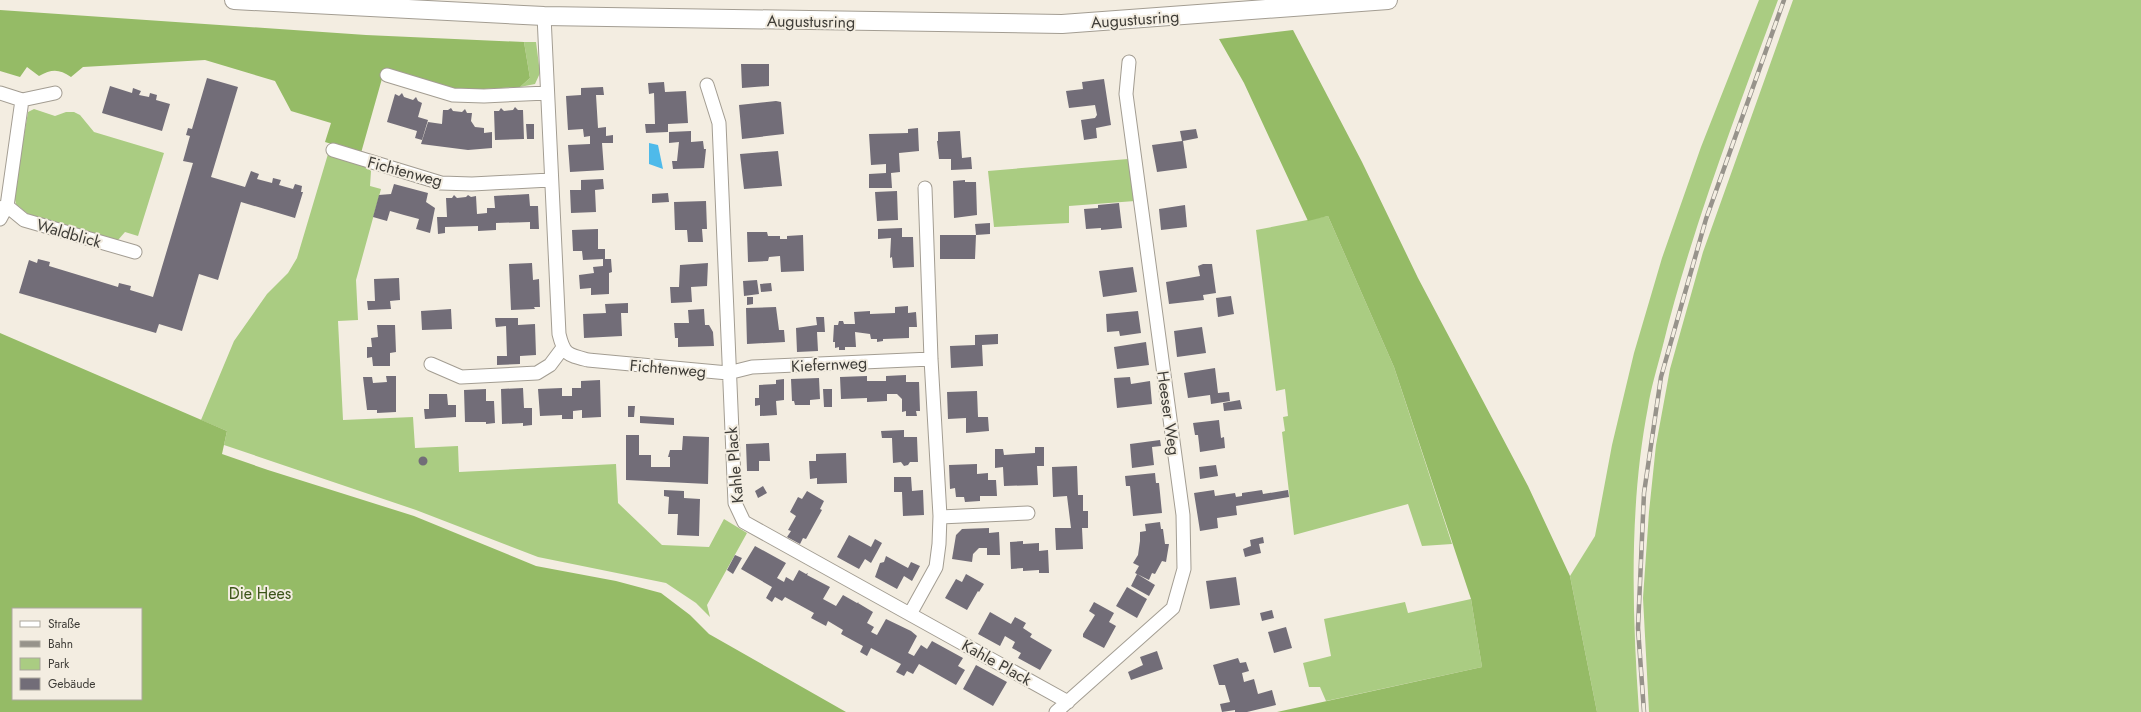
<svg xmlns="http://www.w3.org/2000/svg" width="2141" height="712" viewBox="0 0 2141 712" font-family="Jost,sans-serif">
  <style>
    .green { fill: #aacc82 }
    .forest { fill: #95bb66; fill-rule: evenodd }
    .water { fill: #4ebaea }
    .building { fill: #726d78 }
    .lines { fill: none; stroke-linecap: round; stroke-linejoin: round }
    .street-casing { stroke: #a39d92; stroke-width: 15 }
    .secondary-casing { stroke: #a39d92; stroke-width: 20 }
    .street { stroke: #fff; stroke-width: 13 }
    .secondary { stroke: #fff; stroke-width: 18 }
    .rail-casing { stroke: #97938b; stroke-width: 4.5 }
    .rail { stroke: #f3ede1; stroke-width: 3; stroke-dasharray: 9; stroke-linecap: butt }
    .labels { text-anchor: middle; stroke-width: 4; stroke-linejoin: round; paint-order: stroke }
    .street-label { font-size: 16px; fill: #3f3d38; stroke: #f3ede1 }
    .park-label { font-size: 16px; fill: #3c5419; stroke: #f3ede1 }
  </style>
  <rect width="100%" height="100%" fill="#f3ede1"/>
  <path class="green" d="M 1759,0 L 1778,0 C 1736,115 1691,230 1662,349 C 1657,368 1651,388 1648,407 C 1629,506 1632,611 1639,712 L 1597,712 L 1570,576 L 1595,536 L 1612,445 L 1634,353 L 1662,258 L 1701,147 Z
    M 1793,0 L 2141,0 L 2141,712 L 1649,712 L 1643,598 L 1649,512 L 1656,445 L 1670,369 L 1703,252 Z
    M 524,42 L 536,42 L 540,73 L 535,84 L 520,87 L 530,78 Z
    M 34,109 L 55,116 L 66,112 L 74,112 L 80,115 L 94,132 L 164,153 L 138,236 L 125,232 L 118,240 L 28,214 L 16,204 L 14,195 L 28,112 Z
    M 328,154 L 362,163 L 371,171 L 370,186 L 381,189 L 356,280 L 358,320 L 338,321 L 343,420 L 413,417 L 415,448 L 458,446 L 459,472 L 616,464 L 618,503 L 662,545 L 709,547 L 724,519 L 747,533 L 707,605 L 710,617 L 696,603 L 666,583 L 538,557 L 416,510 L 224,445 L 227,431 L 201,420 L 234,341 L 267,294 L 288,273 L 297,258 Z
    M 1128,159 L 1135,201 L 1069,206 L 1069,223 L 994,227 L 988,171 Z
    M 1328,216 L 1394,367 L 1452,544 L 1422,546 L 1408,504 L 1294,535 L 1282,432 L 1285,431 L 1283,417 L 1288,416 L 1285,389 L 1276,391 L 1256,230 Z
    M 1471,599 L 1482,667 L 1326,701 L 1320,687 L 1309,687 L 1303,663 L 1331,656 L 1324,619 L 1405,602 L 1408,613 Z"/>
  <path class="forest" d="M 0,10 L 366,35 L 524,42 L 530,78 L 520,87 L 466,90 L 453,89 L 385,68 L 361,153 L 325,142 L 331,123 L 291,111 L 275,81 L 205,60 L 83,67 L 71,77 C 59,69 52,69 39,76 L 27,67 L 20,77 L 0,71 Z
    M 1293,30 L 1362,162 L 1418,278 L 1528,486 L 1570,576 L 1597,712 L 1277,712 L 1482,667 L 1471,599 L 1394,367 L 1328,216 L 1308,221 L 1244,83 L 1219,39 Z
    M 0,333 L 227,431 L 222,454 L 268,470 L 414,516 L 536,566 L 616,581 L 661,593 L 690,615 L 709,634 L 846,712 L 0,712 ZM 13,609 L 141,609 L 141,699 L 13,699 Z"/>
  <path class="water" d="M 649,143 L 658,145 L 663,169 L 649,164 Z"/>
  <path class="building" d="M 741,64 L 769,64 L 769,86 L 742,88 Z
    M 207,78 L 238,87 L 211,177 L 245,187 L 251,171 L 259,174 L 257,179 L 272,183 L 273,178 L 281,180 L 279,185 L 293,189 L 295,184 L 302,186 L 301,192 L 303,192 L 295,218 L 241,202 L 218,280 L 199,274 L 182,331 L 159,324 L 156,333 L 19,293 L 29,260 L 37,263 L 38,259 L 50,262 L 49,266 L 118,287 L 119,283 L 131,286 L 130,290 L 153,297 L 193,163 L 183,161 L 190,136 L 186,135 L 188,128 L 192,129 Z
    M 1104,79 L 1111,125 L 1096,128 L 1097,138 L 1084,140 L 1081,120 L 1095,118 L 1097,115 L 1095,105 L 1069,108 L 1066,91 L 1083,89 L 1082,82 Z
    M 664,82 L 665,92 L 686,91 L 688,123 L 668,124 L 668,132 L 646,133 L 645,124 L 655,124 L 654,93 L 649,94 L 648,83 Z
    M 110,86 L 132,93 L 133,88 L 141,91 L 139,95 L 149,97 L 150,93 L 157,95 L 156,100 L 170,104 L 162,131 L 102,113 Z
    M 603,87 L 604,95 L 596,95 L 598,128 L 606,127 L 606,136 L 613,135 L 613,143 L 602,143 L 604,170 L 570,172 L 568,145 L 590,144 L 590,136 L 584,137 L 583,129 L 568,130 L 566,96 L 581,95 L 581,88 Z
    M 402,93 L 404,97 L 413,100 L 416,97 L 418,101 L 422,103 L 418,117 L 428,120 L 422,140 L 415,138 L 417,131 L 387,122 L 395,94 L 399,96 Z
    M 776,101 L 781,102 L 784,134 L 742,139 L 739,105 Z
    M 515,107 L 518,110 L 523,110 L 524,139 L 495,140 L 494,111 L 499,111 L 501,108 L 504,111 L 513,110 Z
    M 451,108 L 453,111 L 462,112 L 465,109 L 467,113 L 472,113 L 471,121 L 475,127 L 484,128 L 484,133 L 492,132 L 492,148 L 468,150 L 421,144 L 428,122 L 442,124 L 443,110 L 448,110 Z
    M 526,124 L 534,124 L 534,139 L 527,139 Z
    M 918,128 L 919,151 L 899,153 L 900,172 L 891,173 L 892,188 L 869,188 L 869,174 L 886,173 L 886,164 L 871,165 L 869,134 L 908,133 L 908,129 Z
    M 1196,129 L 1198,138 L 1183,141 L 1187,168 L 1157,172 L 1152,145 L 1182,141 L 1180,131 Z
    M 691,131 L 691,142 L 703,141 L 704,149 L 706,149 L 704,168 L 673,169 L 672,161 L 677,161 L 679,142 L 669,143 L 669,132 Z
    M 960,131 L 962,158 L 971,157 L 972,169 L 951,170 L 951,159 L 939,159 L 937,141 L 938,141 L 938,132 Z
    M 778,151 L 782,186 L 744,189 L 740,154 Z
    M 603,179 L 604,189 L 595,190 L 596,212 L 571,213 L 570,190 L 581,190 L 581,180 Z
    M 965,180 L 965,182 L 976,182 L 977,215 L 954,218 L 953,181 Z
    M 394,184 L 428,193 L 426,202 L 435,208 L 430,233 L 416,229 L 419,219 L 404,215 L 390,211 L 387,221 L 373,217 L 379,195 L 391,194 Z
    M 897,191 L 898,220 L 877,221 L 875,192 Z
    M 668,193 L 669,202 L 652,203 L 652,194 Z
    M 529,194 L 530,206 L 538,206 L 539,229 L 530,229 L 530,222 L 496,223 L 496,230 L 478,231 L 478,226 L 445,227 L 445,233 L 438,234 L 437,217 L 447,217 L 446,198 L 452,198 L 454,195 L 457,198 L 466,197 L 468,195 L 471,197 L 476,196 L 477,214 L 487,213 L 487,208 L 495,208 L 494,196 Z
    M 706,201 L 707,229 L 702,229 L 703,242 L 688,242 L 687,230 L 675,230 L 674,202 Z
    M 1119,203 L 1122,228 L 1101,230 L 1101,228 L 1086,229 L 1084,209 L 1098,208 L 1098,205 Z
    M 1185,205 L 1187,227 L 1161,230 L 1159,209 Z
    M 990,223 L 990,234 L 976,235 L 975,224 Z
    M 902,228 L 902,237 L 913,237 L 914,267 L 893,268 L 892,257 L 890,258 L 891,238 L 878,239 L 878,229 Z
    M 598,229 L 598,249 L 605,249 L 605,259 L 611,259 L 612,272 L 609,273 L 609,294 L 591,295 L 591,288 L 580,289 L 579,275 L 594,273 L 593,267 L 603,266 L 603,259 L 583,260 L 582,251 L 573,251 L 572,230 Z
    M 747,232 L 767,232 L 768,236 L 780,236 L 780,239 L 787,239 L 787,236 L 803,235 L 804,271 L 781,272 L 780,256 L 769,257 L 768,261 L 748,262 Z
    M 940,235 L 976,235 L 975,259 L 940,259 Z
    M 532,263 L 533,280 L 539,279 L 540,307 L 534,307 L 535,309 L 511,310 L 509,264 Z
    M 708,263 L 707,286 L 691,287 L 692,302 L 671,303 L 670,287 L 679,287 L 680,265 Z
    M 1203,264 L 1212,264 L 1216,293 L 1203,295 L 1204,300 L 1169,304 L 1166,282 L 1200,276 L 1198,266 Z
    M 1133,267 L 1137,292 L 1103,297 L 1099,271 Z
    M 399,278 L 400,300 L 390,301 L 391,309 L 368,310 L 367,301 L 375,301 L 374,279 Z
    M 757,280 L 759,294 L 744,296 L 743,281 Z
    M 771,283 L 772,291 L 761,292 L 760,284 Z
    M 1231,296 L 1234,314 L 1218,317 L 1216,298 Z
    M 747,297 L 753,297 L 753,304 L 747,305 Z
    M 628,303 L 628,313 L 621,313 L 622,336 L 584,338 L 583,314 L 606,313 L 605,304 Z
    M 908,306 L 908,313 L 916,312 L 917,327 L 909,327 L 909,338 L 883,339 L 883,341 L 877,342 L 877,339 L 871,339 L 870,334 L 855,332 L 856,347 L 845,347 L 845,350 L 839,350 L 839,347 L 835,348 L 835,342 L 833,342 L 834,325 L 838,325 L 839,321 L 843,321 L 844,324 L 855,324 L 854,312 L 870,311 L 870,314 L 895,313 L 895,307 Z
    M 776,307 L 779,330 L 784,330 L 785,342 L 747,344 L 746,308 Z
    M 451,309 L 452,329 L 422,330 L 421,311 Z
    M 704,309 L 705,325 L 709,325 L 713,332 L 714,346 L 678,347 L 678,338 L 675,338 L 674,323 L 689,323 L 688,310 Z
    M 1138,311 L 1141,333 L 1120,336 L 1119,331 L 1107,332 L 1106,314 Z
    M 816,317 L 824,317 L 825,332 L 817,332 L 818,351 L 797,352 L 796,328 L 817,325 Z
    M 495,318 L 518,318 L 518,325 L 535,324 L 536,355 L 520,356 L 520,364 L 497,365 L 497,356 L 507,356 L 506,326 L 496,327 Z
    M 377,325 L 395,325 L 396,352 L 390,353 L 390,366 L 373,366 L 372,357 L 367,358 L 367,347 L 372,347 L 371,338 L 378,337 Z
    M 1202,327 L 1206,353 L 1177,357 L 1174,331 Z
    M 998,334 L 998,344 L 982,345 L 983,366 L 951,368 L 950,346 L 975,345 L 975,335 Z
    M 1146,342 L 1149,365 L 1117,369 L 1114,347 Z
    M 1215,368 L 1218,393 L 1229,392 L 1230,401 L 1211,404 L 1210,395 L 1188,398 L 1184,373 Z
    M 906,375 L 906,382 L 919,382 L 920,411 L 916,411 L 917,416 L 906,416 L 906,411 L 902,412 L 902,399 L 897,394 L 887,394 L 887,401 L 867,402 L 867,398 L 841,399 L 840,377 L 867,376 L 867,381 L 886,381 L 886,376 Z
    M 386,376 L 396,376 L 396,412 L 377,413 L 377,410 L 367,410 L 363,377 L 372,377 L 373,383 L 387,382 Z
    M 1130,377 L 1131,384 L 1150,381 L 1152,404 L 1117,408 L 1114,378 Z
    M 819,378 L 820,399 L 810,400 L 810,405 L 795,405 L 794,401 L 792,401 L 791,379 Z
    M 784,379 L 784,400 L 776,401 L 777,415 L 760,416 L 760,405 L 755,406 L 755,398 L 759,398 L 759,385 L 776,384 L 776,380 Z
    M 600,380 L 601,417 L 582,418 L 582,410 L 573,411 L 573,419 L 562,419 L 562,415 L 540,416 L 538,389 L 562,388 L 562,396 L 572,396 L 572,388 L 581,388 L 581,381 Z
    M 523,388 L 524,408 L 532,408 L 532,425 L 523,426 L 523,423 L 502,424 L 501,389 Z
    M 486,389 L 486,401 L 494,401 L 495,423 L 486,424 L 486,422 L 465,422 L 464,390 Z
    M 823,389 L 832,389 L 832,407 L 824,407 Z
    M 977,391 L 978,417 L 988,417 L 989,431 L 966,433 L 966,418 L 948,419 L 947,392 Z
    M 429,394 L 447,394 L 448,405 L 456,405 L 456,417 L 425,419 L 424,409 L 429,409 Z
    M 1240,400 L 1242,409 L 1224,411 L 1223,403 Z
    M 628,406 L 635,406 L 634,417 L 628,417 Z
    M 640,416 L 674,418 L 674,425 L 640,423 Z
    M 1219,420 L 1221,438 L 1224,437 L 1225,448 L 1200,452 L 1198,435 L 1195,435 L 1193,423 Z
    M 904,430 L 904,437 L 917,437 L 918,462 L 910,462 L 908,465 L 904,466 L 901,462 L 893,463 L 892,438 L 882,438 L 881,431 Z
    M 626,435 L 639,435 L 639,455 L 651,455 L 651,467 L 670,467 L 670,457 L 668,457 L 670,450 L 682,450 L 683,436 L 709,437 L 708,484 L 626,480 Z
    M 1160,440 L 1161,446 L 1152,447 L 1154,465 L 1132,468 L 1130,444 Z
    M 769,443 L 770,461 L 759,461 L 759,471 L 747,471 L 746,444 Z
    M 1035,447 L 1044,447 L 1044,466 L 1037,466 L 1038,485 L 1004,486 L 1003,467 L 995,468 L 995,449 L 1003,449 L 1004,455 L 1018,454 L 1035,453 Z
    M 846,453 L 847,483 L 817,484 L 817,478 L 810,479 L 809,461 L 816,461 L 816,454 Z
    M418.5 461a4.5 4.5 0 1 1 9 0a4.5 4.5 0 1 1-9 0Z
    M 977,464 L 977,474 L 988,473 L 988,480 L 996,480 L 997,496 L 980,496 L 980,501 L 965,502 L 964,497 L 956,497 L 955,488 L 950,489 L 949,465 Z
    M 1216,465 L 1218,476 L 1200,479 L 1199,467 Z
    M 1077,466 L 1078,495 L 1083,495 L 1083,511 L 1088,511 L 1088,528 L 1082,528 L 1083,549 L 1056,550 L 1055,528 L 1071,528 L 1067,496 L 1053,497 L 1052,467 Z
    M 1155,473 L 1156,483 L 1159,483 L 1162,513 L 1133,516 L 1130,486 L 1126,486 L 1125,476 Z
    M 894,477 L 911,477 L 912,491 L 923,490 L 924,515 L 903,516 L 902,492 L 894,492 Z
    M 763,486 L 767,493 L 758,498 L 755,491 Z
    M 664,490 L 684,491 L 684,498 L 700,499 L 699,536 L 677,535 L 678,514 L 668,514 L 669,497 L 664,496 Z
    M 1214,490 L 1215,496 L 1235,493 L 1236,497 L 1242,496 L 1242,493 L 1262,490 L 1263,494 L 1288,490 L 1289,497 L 1236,506 L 1237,515 L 1217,518 L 1218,528 L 1200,531 L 1194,493 Z
    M 807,491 L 824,501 L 820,509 L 822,510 L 806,539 L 803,538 L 800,544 L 787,537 L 791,531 L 788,530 L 796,516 L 790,512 L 798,497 L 802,499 Z
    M 1160,522 L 1161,529 L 1163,529 L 1165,544 L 1169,544 L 1166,562 L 1162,561 L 1155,574 L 1152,573 L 1149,580 L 1135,573 L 1139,566 L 1133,563 L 1138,555 L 1140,541 L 1140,532 L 1146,531 L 1145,524 Z
    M 989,528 L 989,533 L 999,532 L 1000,555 L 987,555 L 987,548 L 979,548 L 973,554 L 972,562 L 952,559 L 956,535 L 962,529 Z
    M 849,535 L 871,547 L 875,539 L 882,543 L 871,563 L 865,559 L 859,569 L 837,557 Z
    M 1263,537 L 1264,543 L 1259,544 L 1261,553 L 1245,557 L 1243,549 L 1251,546 L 1250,540 Z
    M 1023,541 L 1023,544 L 1039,543 L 1039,551 L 1048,550 L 1049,573 L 1039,573 L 1039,570 L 1023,571 L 1023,568 L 1011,569 L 1010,542 Z
    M 755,546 L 786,563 L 777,578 L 784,582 L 786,577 L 793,581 L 799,570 L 806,574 L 808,573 L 807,575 L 830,587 L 823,599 L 836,606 L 843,595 L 857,603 L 859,602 L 858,603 L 873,612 L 867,623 L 874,627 L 871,632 L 877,635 L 886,619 L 911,631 L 917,636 L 908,653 L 914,656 L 921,645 L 927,649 L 932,641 L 963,658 L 958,666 L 965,670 L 956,685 L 919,664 L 913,674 L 907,671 L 904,676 L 896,672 L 901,664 L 871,648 L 867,656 L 860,652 L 863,646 L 841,634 L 843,630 L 828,621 L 826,626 L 811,618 L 814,613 L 785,597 L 782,601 L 775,597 L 772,602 L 766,598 L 772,587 L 741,569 Z
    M 735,555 L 742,558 L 733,574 L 727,570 Z
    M 886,556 L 908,568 L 911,562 L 920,566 L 912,581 L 904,576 L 897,589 L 875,577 L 880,563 L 884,562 Z
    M 966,574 L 984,584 L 979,592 L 978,591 L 967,610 L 945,598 L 956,579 L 962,582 Z
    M 1137,574 L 1155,585 L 1149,596 L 1131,586 Z
    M 1236,577 L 1240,605 L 1210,609 L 1206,581 Z
    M 1127,587 L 1147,599 L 1137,618 L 1116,606 Z
    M 1094,602 L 1114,613 L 1109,622 L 1116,626 L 1104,648 L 1083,637 L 1083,634 L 1095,615 L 1089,611 Z
    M 1272,610 L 1274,618 L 1262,621 L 1260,613 Z
    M 990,612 L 1011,624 L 1015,617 L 1026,623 L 1023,628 L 1032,634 L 1030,637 L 1052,650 L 1040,670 L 1018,658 L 1021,653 L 1012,648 L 1015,642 L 1005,636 L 1000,646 L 978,634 Z
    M 1286,627 L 1292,648 L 1274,653 L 1268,632 Z
    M 1157,651 L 1163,669 L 1131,680 L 1128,672 L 1143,665 L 1140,657 Z
    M 1238,658 L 1240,663 L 1246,662 L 1249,671 L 1242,673 L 1244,682 L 1254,679 L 1258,694 L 1272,690 L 1276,705 L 1247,712 L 1235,712 L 1235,710 L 1222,712 L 1220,704 L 1230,702 L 1225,685 L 1219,685 L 1213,665 Z
    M 976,665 L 1007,682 L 993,706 L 963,689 Z"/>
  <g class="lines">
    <defs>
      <path id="street" d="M 544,16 L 559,334 C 564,355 568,355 588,360 L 728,373 L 752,367 L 931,359
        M 387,75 L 453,95 L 484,96 L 547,93
        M 707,85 L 719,123 L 735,503 L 744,522 L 1068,702
        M 0,93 L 22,100 L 7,206 L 0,208
        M 22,100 L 55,93
        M 333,150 L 441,183 L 472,184 L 550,180
        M 0,219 L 7,206 L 24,220 L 135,252
        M 431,364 L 461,377 L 537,373 L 550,365 L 562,349
        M 940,517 L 1028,513
        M 910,614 L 936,567 L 939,544 L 940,516 L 931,359 L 925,188
        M 1056,712 L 1173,608 L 1184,569 L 1183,515 L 1126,94 L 1129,62"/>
      <path id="secondary" d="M 234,0 L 544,16 L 1062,24 L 1388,0"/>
    </defs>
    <use href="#street" class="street-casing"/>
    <use href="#secondary" class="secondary-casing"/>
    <use href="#street" class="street"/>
    <use href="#secondary" class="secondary"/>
    <defs>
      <path id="rail" d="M 1644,712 L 1638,628 L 1644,493 L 1661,377 L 1706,219 L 1784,0"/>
    </defs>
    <use href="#rail" class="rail-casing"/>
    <use href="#rail" class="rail"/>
  </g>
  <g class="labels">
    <g class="street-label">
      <text transform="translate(1135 19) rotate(-4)" y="6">Augustusring</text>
      <text transform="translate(811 21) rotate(1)" y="6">Augustusring</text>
      <text transform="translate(405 171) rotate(15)" y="6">Fichtenweg</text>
      <text transform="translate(69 233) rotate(16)" y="6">Waldblick</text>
      <text transform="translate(829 364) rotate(-3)" y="6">Kiefernweg</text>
      <text transform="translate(668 368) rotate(5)" y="6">Fichtenweg</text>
      <text transform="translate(1169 413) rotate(82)" y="6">Heeser Weg</text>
      <text transform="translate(734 465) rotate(-95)" y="6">Kahle Plack</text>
      <text transform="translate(997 662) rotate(29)" y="6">Kahle Plack</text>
    </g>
    <g class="park-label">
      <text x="260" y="599">Die Hees</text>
    </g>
  </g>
  <rect x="12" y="608" width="130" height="92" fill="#f3ede1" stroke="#aba79d"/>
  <rect x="20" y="621" width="20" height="6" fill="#ffffff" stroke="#aba79d"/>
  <text x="48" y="628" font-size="12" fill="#3f3d38">Straße</text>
  <rect x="20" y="641" width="20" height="6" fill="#97938b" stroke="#aba79d"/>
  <text x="48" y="648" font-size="12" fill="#3f3d38">Bahn</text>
  <rect x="20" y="658" width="20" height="12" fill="#aacc82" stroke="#aba79d"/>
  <text x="48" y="668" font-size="12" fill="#3f3d38">Park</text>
  <rect x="20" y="678" width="20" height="12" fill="#726d78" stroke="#aba79d"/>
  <text x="48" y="688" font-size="12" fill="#3f3d38">Gebäude</text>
</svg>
